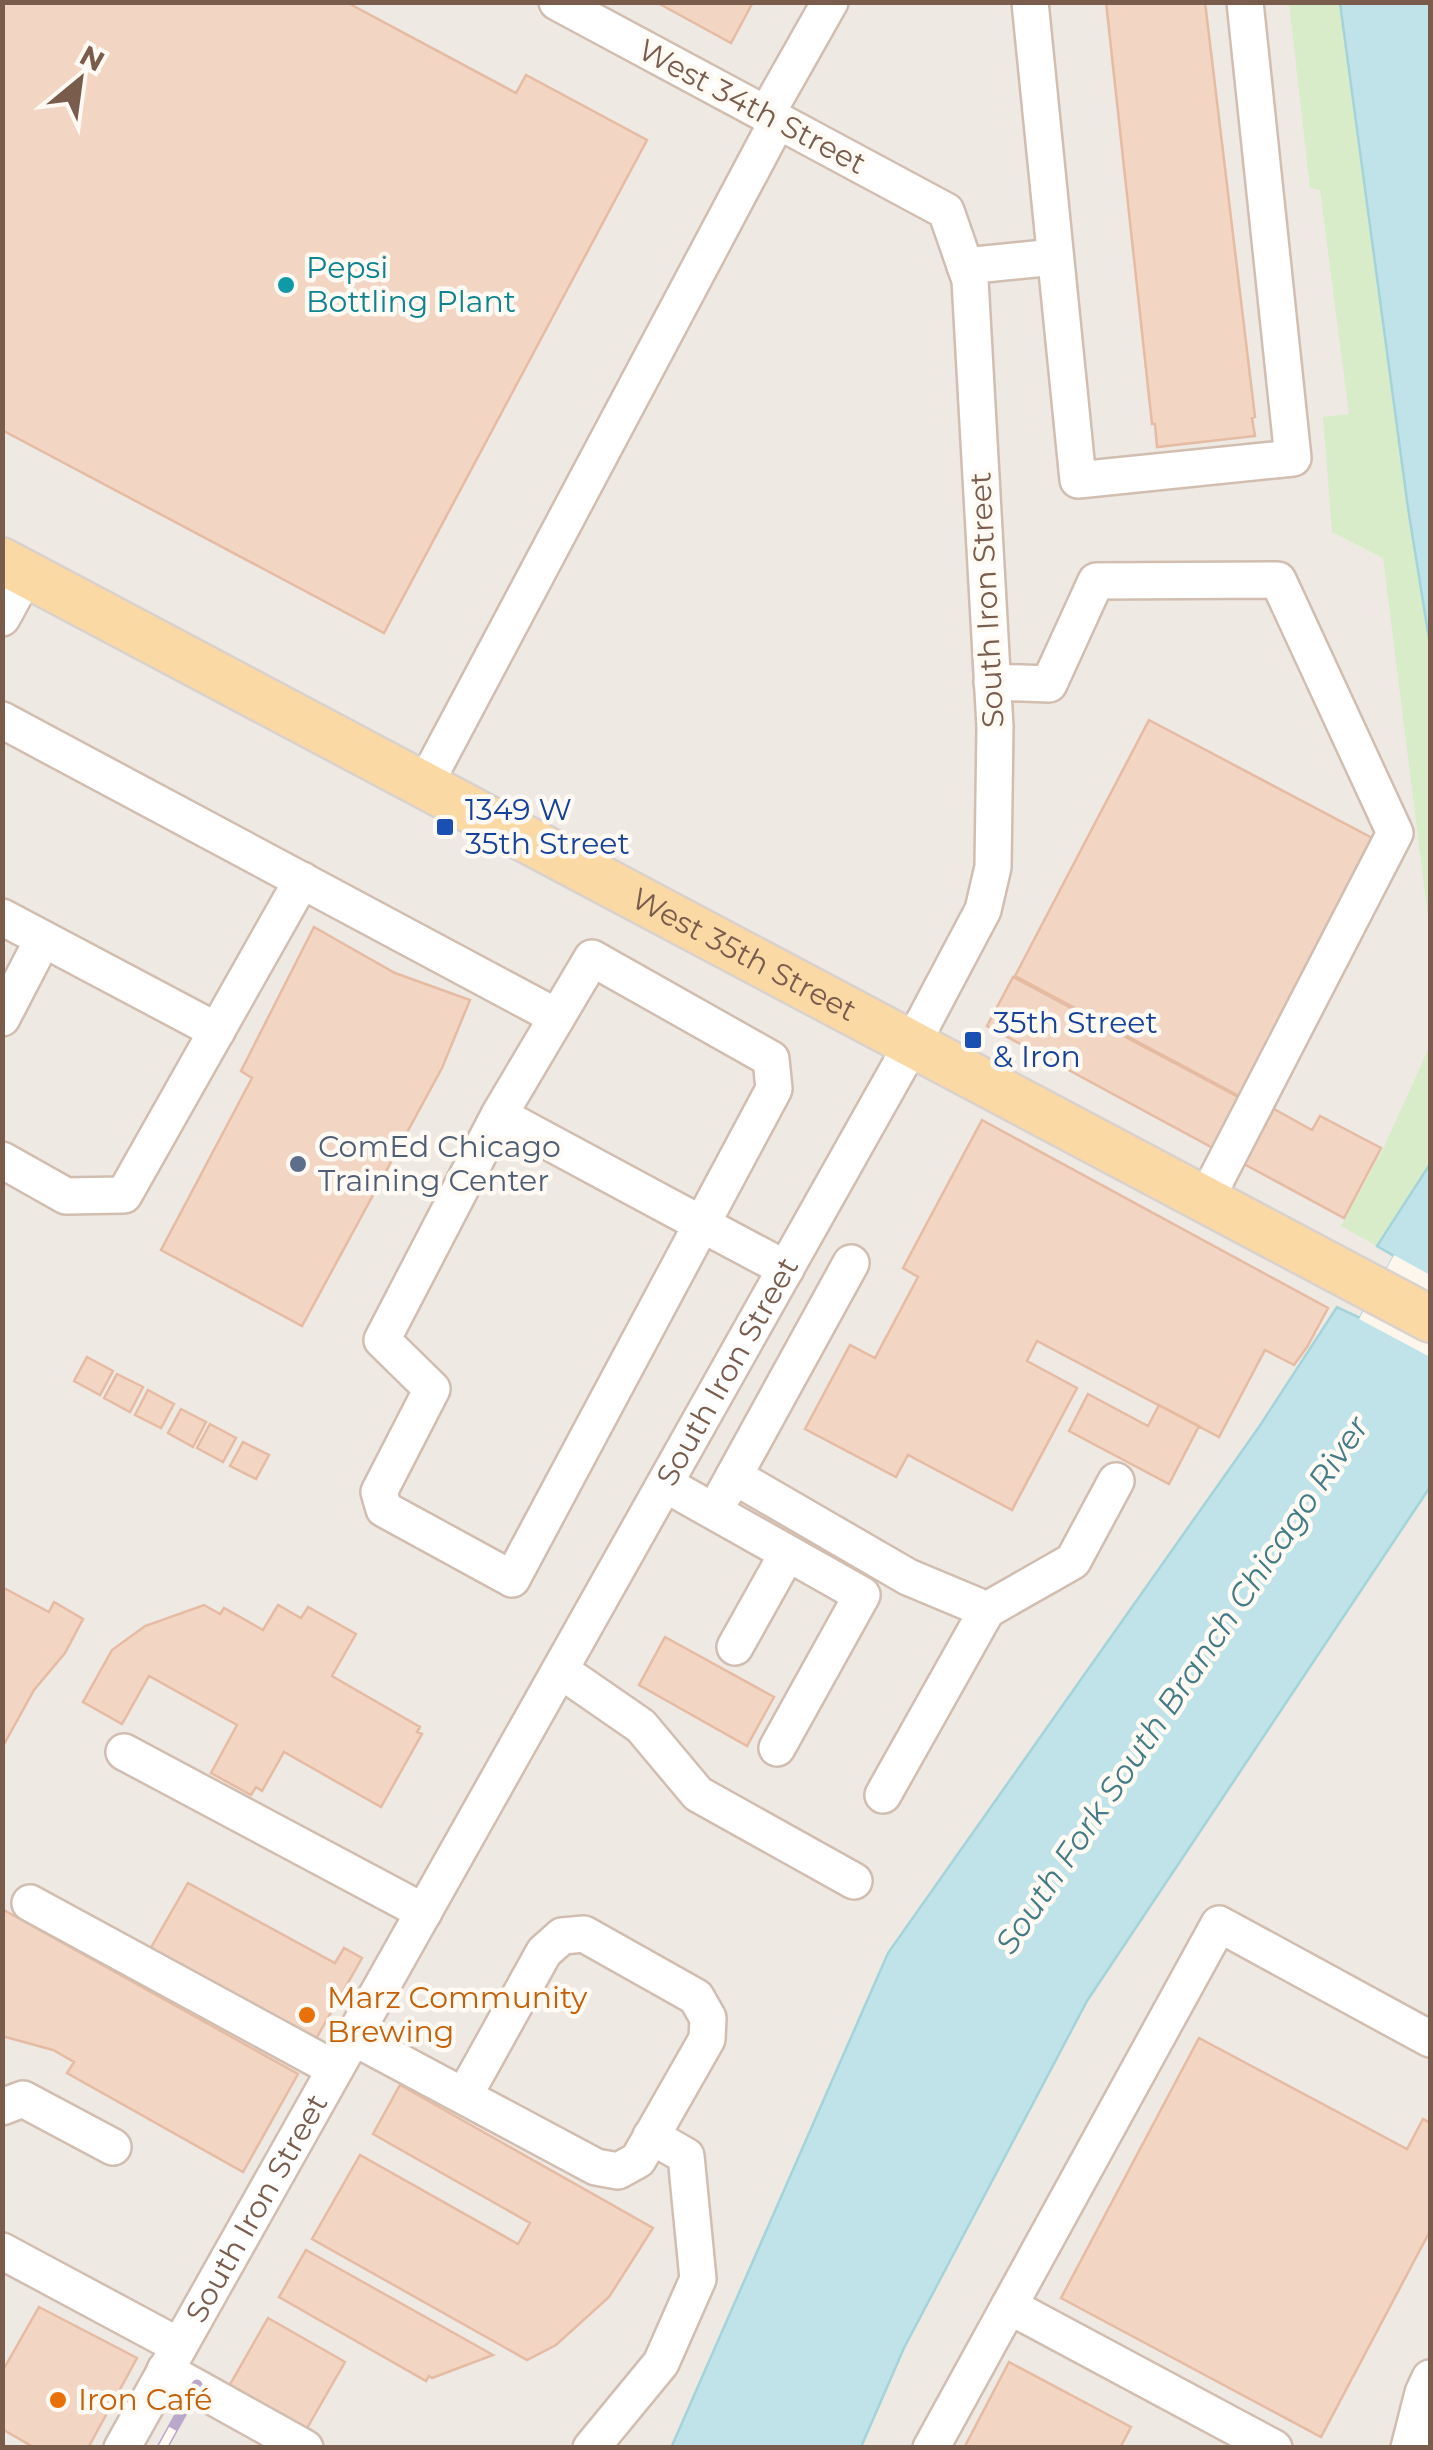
<svg xmlns="http://www.w3.org/2000/svg" width="1433" height="2450" viewBox="0 0 1433 2450" font-family="Montserrat,sans-serif">
  <style>
    .industrial { fill: #efe9e4 }
    .green { fill: #d8ecc9 }
    .water { fill: #bfe3e8; stroke: #a5d3da; stroke-width: 2.5 }
    .pier { fill: #fdf6ec }
    .building { fill: #f3d5c3; stroke: #e6bba3; stroke-width: 2.5 }
    .lines { fill: none; stroke-linecap: round; stroke-linejoin: round }
    .minor-casing { stroke: #d1beb0; stroke-width: 40 }
    .major-casing { stroke: #dad1cd; stroke-width: 50 }
    .minor { stroke: #fff; stroke-width: 35 }
    .major { stroke: #fbd9a5; stroke-width: 45 }
    .rail-casing { stroke: #b9a8c9; stroke-width: 11 }
    .rail { stroke: #fffaf3; stroke-width: 8; stroke-dasharray: 22; stroke-linecap: butt }
    .culture-dot { fill: #0f9aa8; stroke: #fffaf3; stroke-width: 4 }
    .transit-dot { fill: #1a4fb4; stroke: #fffaf3; stroke-width: 4 }
    .service-dot { fill: #5c6f8a; stroke: #fffaf3; stroke-width: 4 }
    .food-dot { fill: #e8710a; stroke: #fffaf3; stroke-width: 4 }
    .labels { text-anchor: middle; stroke-width: 9; stroke-linejoin: round; paint-order: stroke }
    .street-label { font-size: 30px; fill: #7a5c4d; stroke: #fffaf3 }
    .culture-label { font-size: 30px; fill: #0d838f; stroke: #fffaf3; text-anchor: start }
    .transit-label { font-size: 30px; fill: #164399; stroke: #fffaf3; text-anchor: start }
    .service-label { font-size: 30px; fill: #4e5e75; stroke: #fffaf3; text-anchor: start }
    .food-label { font-size: 30px; fill: #c56008; stroke: #fffaf3; text-anchor: start }
    .water-label { font-size: 32px; font-style: italic; fill: #437c86; stroke: #fffaf3 }
  </style>
  <rect width="100%" height="100%" fill="#fdf6ec"/>
  <path class="industrial" d="M 3,3 L 1340,3 L 1408,508 L 1430,645 L 1430,1164 L 1377,1245 L 1394,1255 L 1359,1319 L 1337,1308 L 1259,1427 L 888,1953 L 671,2447 L 3,2448 Z
    M 1430,1487 L 1430,2447 L 861,2448 L 904,2348 L 1087,2001 Z"/>
  <path class="green" d="M 1289,3 L 1340,3 L 1408,508 L 1430,645 L 1430,933 L 1383,558 L 1332,532 L 1323,417 L 1349,414 L 1320,190 L 1310,188 Z
    M 1430,975 L 1430,1164 L 1377,1246 L 1341,1226 L 1384,1147 L 1428,1050 Z"/>
  <path class="water" d="M 1340,3 L 1430,3 L 1430,645 L 1408,508 Z
    M 1430,1164 L 1430,1487 L 1087,2001 L 904,2348 L 861,2447 L 671,2448 L 888,1953 L 1259,1427 L 1337,1307 L 1360,1318 L 1394,1256 L 1377,1246 Z"/>
  <path class="pier" d="M 1394,1255 L 1430,1275 L 1430,1357 L 1359,1319 Z"/>
  <path class="building" d="M 2,2 L 346,2 L 516,93 L 526,75 L 647,140 L 384,633 L 2,430 Z
    M 656,2 L 753,2 L 731,43 Z
    M 1106,2 L 1205,2 L 1255,417 L 1252,418 L 1255,436 L 1157,447 L 1155,424 L 1152,424 Z
    M 1149,720 L 1376,840 L 1241,1097 L 1015,976 Z
    M 314,927 L 395,973 L 470,1000 L 442,1068 L 302,1326 L 161,1250 L 252,1078 L 241,1071 Z
    M 1013,977 L 1240,1098 L 1213,1148 L 987,1026 Z
    M 1274,1109 L 1312,1130 L 1320,1116 L 1381,1148 L 1344,1218 L 1244,1164 Z
    M 982,1120 L 1328,1308 L 1307,1347 L 1294,1365 L 1265,1350 L 1219,1437 L 1037,1341 L 1027,1361 L 1077,1388 L 1012,1510 L 908,1455 L 896,1477 L 805,1429 L 850,1345 L 875,1358 L 918,1277 L 903,1268 Z
    M 87,1357 L 113,1371 L 100,1395 L 74,1381 Z
    M 117,1374 L 143,1387 L 130,1412 L 104,1398 Z
    M 148,1390 L 174,1404 L 161,1428 L 135,1415 Z
    M 1088,1394 L 1148,1426 L 1159,1405 L 1199,1426 L 1169,1484 L 1069,1431 Z
    M 181,1409 L 206,1422 L 193,1447 L 168,1433 Z
    M 210,1424 L 236,1438 L 223,1462 L 197,1448 Z
    M 243,1442 L 269,1455 L 256,1479 L 230,1466 Z
    M 2,1587 L 49,1612 L 54,1602 L 83,1619 L 65,1653 L 34,1690 L 2,1748 Z
    M 204,1605 L 220,1614 L 224,1608 L 263,1630 L 278,1605 L 301,1618 L 308,1607 L 356,1634 L 332,1676 L 420,1727 L 417,1732 L 422,1734 L 381,1807 L 284,1752 L 262,1791 L 256,1787 L 251,1795 L 211,1773 L 237,1725 L 149,1676 L 122,1724 L 83,1702 L 112,1650 L 145,1626 Z
    M 665,1637 L 774,1697 L 747,1746 L 639,1685 Z
    M 188,1883 L 335,1963 L 344,1948 L 362,1958 L 313,2044 L 149,1951 Z
    M 2,1909 L 298,2074 L 243,2172 L 67,2073 L 74,2062 L 53,2050 L 2,2036 Z
    M 1199,2038 L 1407,2149 L 1423,2119 L 1430,2123 L 1430,2231 L 1321,2437 L 1061,2298 Z
    M 400,2085 L 653,2228 L 609,2297 L 556,2345 L 527,2360 L 312,2239 L 360,2155 L 518,2244 L 530,2223 L 373,2134 Z
    M 306,2250 L 493,2355 L 432,2378 L 429,2376 L 426,2381 L 279,2297 Z
    M 39,2307 L 137,2358 L 88,2448 L 35,2448 L 2,2429 L 2,2372 Z
    M 268,2318 L 345,2362 L 306,2430 L 224,2395 Z
    M 1009,2362 L 1131,2427 L 1120,2448 L 964,2448 Z"/>
  <g class="lines">
    <defs>
      <g id="minor">
        <path d="M 1030,2 L 1078,480 L 1293,458 L 1245,2"/>
        <path d="M 766,115 L 830,2"/>
        <path d="M 965,266 L 1055,257"/>
        <path d="M 2,618 L 26,574"/>
        <path d="M 992,682 L 1049,684 L 1096,581 L 1278,580 L 1395,833 L 1205,1201"/>
        <path d="M 2,720 L 557,1017"/>
        <path d="M 424,786 L 778,120"/>
        <path d="M 2,917 L 217,1031"/>
        <path d="M 2,1018 L 43,939"/>
        <path d="M 499,1115 L 592,958 L 771,1059 L 774,1089 L 512,1579 L 384,1509 L 379,1492 L 432,1389 L 382,1340 L 499,1115 C 595,1167 690,1218 786,1269"/>
        <path d="M 2,1160 L 66,1196 L 124,1195 L 302,880"/>
        <path d="M 734,1476 L 908,1577 L 987,1610 L 1073,1561 L 1116,1481"/>
        <path d="M 665,1484 L 862,1595 L 777,1748"/>
        <path d="M 724,1494 L 851,1263"/>
        <path d="M 735,1647 L 787,1554"/>
        <path d="M 560,1670 L 641,1726 L 698,1794 L 854,1881"/>
        <path d="M 124,1752 L 424,1912"/>
        <path d="M 883,1795 L 987,1610"/>
        <path d="M 30,1903 L 335,2069"/>
        <path d="M 353,2037 L 596,2167 L 618,2171 L 638,2160 L 707,2039 L 708,2018 L 696,1997 L 584,1934 L 562,1936 L 544,1952 L 464,2096"/>
        <path d="M 2,2107 L 23,2099 L 113,2147"/>
        <path d="M 2,2251 L 179,2346"/>
        <path d="M 1009,2306 L 1274,2448"/>
        <path d="M 165,2370 L 305,2448"/>
        <path id="s1" d="M 122,2448 L 911,1046 L 983,910 L 993,867 L 995,727 L 970,280 L 946,211 L 557,2"/>
        <path d="M 591,2448 L 661,2363 L 698,2279 L 686,2156 L 651,2136"/>
        <path d="M 931,2448 L 1219,1924 L 1430,2039"/>
        <path d="M 1409,2448 L 1423,2393 L 1430,2378"/>
      </g>
      <g id="major">
        <path id="s2" d="M 2,561 L 1430,1319"/>
      </g>
    </defs>
    <use href="#minor" class="minor-casing"/>
    <use href="#major" class="major-casing"/>
    <use href="#minor" class="minor"/>
    <use href="#major" class="major"/>
    <defs>
      <path id="rail" d="M 162,2448 L 197,2385"/>
    </defs>
    <use href="#rail" class="rail-casing"/>
    <use href="#rail" class="rail"/>
  </g>
  <circle class="culture-dot" cx="286" cy="285" r="10"/>
  <g class="transit-dot">
    <rect x="435" y="817" width="20" height="20" rx="5"/>
    <rect x="963" y="1030" width="20" height="20" rx="5"/>
  </g>
  <circle class="service-dot" cx="298" cy="1164" r="10"/>
  <g class="food-dot">
    <circle cx="307" cy="2015" r="10"/>
    <circle cx="58" cy="2400" r="10"/>
  </g>
  <g class="labels">
    <g class="street-label">
      <text transform="translate(752 107) rotate(28)" y="10">West 34th Street</text>
      <text transform="translate(987 600) rotate(-93)" y="10">South Iron Street</text>
      <text dy="10" stroke="none"><textPath href="#s2" startOffset="840">West 35th Street</textPath></text>
      <text dy="10" stroke="none"><textPath href="#s1" startOffset="1235">South Iron Street</textPath></text>
      <text dy="10" stroke="none"><textPath href="#s1" startOffset="275">South Iron Street</textPath></text>
    </g>
    <g class="culture-label">
      <text x="306" y="278">Pepsi<tspan x="306" dy="34">Bottling Plant</tspan></text>
    </g>
    <g class="transit-label">
      <text x="465" y="820">1349 W<tspan x="465" dy="34">35th Street</tspan></text>
      <text x="993" y="1033">35th Street<tspan x="993" dy="34">&amp; Iron</tspan></text>
    </g>
    <g class="service-label">
      <text x="318" y="1157">ComEd Chicago<tspan x="318" dy="34">Training Center</tspan></text>
    </g>
    <g class="food-label">
      <text x="327" y="2008">Marz Community<tspan x="327" dy="34">Brewing</tspan></text>
      <text x="78" y="2410">Iron Café</text>
    </g>
    <g class="water-label">
      <text transform="translate(1182 1685) rotate(-56)" y="11">South Fork South Branch Chicago River</text>
    </g>
  </g>
  <rect width="1433" height="2450" fill="none" stroke="#7a5c4d" stroke-width="10"/>
  <g transform="translate(80 80) rotate(29)" stroke="#fffaf3" stroke-width="8" paint-order="stroke">
  <path d="M0-8L18 38L0 25L-18 38Z" fill="#7a5c4d"/>
  <text y="-15" font-size="28" font-weight="bold" text-anchor="middle" fill="#7a5c4d">N</text>
  </g>
</svg>
